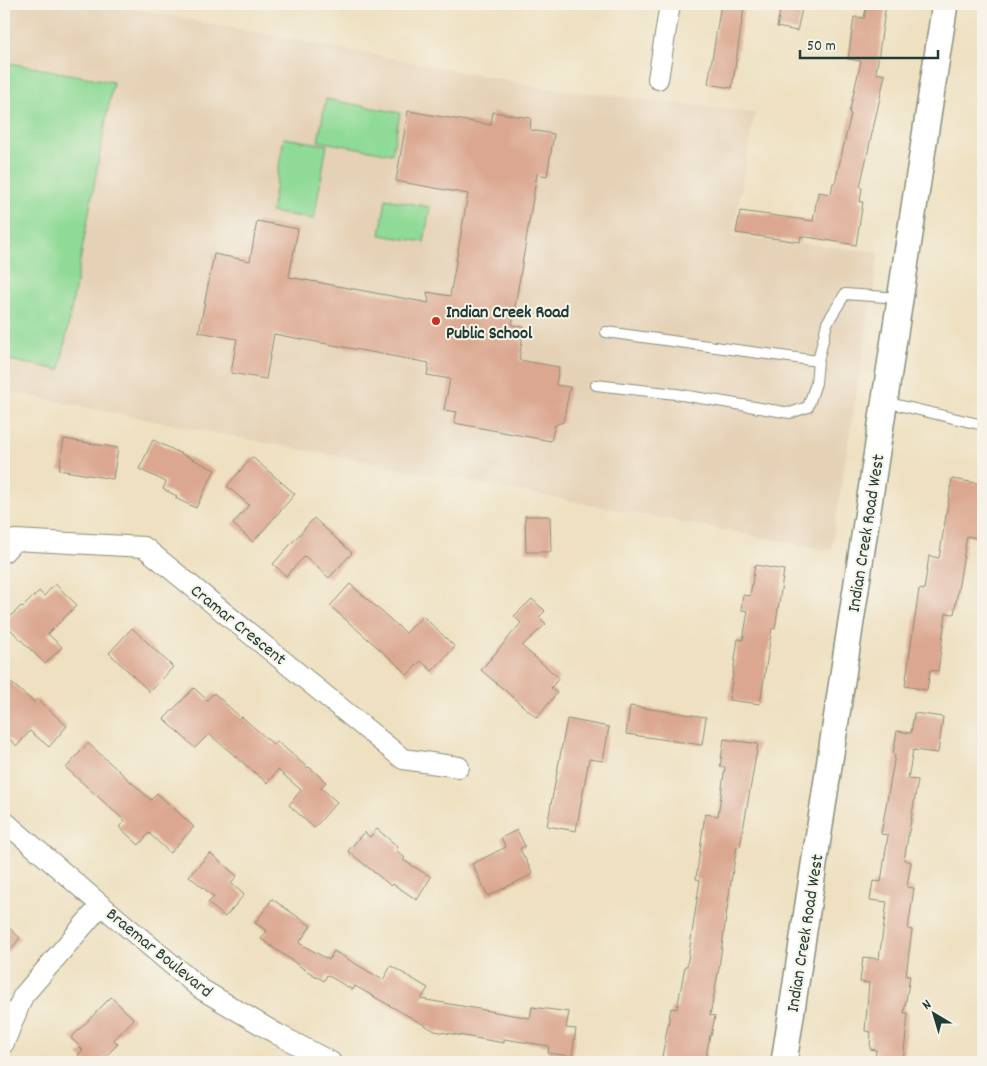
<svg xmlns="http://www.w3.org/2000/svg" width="987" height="1066" viewBox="0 0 987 1066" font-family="Dekko,sans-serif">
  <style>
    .built { fill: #e5d1b6 }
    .green { fill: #8fda96; stroke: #578c65 }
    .building { fill: #dba790 }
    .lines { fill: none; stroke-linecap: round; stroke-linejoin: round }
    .service-casing { stroke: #868e7a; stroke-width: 12 }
    .minor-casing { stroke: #868e7a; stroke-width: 22 }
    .tertiary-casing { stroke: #868e7a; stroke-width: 28 }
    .service { stroke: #fff; stroke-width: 10 }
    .minor { stroke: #fff; stroke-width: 20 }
    .tertiary { stroke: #fff; stroke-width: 25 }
    .poi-dot { fill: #c8321e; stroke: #f7f3e8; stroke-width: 2 }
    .labels { text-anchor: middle; stroke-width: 4; stroke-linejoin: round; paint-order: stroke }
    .poi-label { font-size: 18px; font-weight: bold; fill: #1f3d34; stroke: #f7f3e8; text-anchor: start }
    .street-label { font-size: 18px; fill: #1f3d34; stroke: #f7f3e8 }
  </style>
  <rect width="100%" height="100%" fill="#f7f3e8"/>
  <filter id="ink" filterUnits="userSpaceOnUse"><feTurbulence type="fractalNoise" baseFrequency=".02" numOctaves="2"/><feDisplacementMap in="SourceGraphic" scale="10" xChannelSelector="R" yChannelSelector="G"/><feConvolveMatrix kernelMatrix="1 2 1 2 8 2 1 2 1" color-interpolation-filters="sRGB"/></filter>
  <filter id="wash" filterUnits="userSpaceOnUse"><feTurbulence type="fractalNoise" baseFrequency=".0096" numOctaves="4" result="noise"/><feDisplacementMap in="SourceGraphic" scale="20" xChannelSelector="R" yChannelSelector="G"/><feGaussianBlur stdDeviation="1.12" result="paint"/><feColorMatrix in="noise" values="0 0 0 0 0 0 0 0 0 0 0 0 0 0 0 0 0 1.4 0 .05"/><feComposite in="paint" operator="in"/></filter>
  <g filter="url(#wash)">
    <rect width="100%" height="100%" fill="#eee0c0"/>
    <path class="built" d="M 4,4 L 109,4 L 539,87 L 755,113 L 733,236 L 879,252 L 831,551 L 174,425 L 4,391 Z"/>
    <path class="green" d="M 4,62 L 113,82 L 60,370 L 4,359 Z
      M 326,99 L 400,113 L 392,154 L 318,141 Z
      M 284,138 L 327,145 L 314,219 L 271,212 Z
      M 386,199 L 430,207 L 424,242 L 380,235 Z"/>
    <g id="blocks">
      <path class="building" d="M 721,4 L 744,7 L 732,88 L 708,84 Z
        M 867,4 L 886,4 L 876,73 L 885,75 L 860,187 L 862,188 L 860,202 L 863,202 L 856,245 L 801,236 L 800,242 L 736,233 L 740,211 L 813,221 L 818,192 L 831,194 L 833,183 L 835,183 L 851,114 L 849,113 L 861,61 L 848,59 L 854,17 L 864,18 Z
        M 781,5 L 802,9 L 797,31 L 777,27 Z
        M 408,111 L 491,125 L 493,112 L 531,118 L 530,130 L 554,134 L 547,176 L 537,174 L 512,325 L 524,327 L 519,360 L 559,367 L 556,385 L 570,387 L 563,422 L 555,425 L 551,441 L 454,423 L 457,412 L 444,410 L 450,379 L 427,375 L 429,363 L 274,334 L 266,379 L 231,373 L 237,339 L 199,332 L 214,254 L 250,261 L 257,221 L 298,229 L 289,277 L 429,303 L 427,292 L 450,296 L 468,194 L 396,181 Z
        M 64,439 L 118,448 L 113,479 L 59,470 Z
        M 153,440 L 215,470 L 196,508 L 175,498 L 177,496 L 163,489 L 166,482 L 139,469 Z
        M 252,457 L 295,494 L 253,542 L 233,524 L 249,505 L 227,486 Z
        M 952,479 L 983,484 L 983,526 L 981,539 L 967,536 L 954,614 L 946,613 L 938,671 L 930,670 L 927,690 L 905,686 L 919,589 L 924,590 L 929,556 L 939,558 Z
        M 525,516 L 550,516 L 551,552 L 526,552 Z
        M 314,518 L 352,553 L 329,578 L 305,556 L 286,576 L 273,564 Z
        M 755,565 L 784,570 L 775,629 L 772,628 L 760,704 L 729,700 L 738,639 L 743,640 L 748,611 L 741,610 L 743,595 L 750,596 Z
        M 55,584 L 77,605 L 48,634 L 62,647 L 45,664 L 4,623 L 21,606 L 23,607 L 39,591 L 44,596 Z
        M 350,584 L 406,633 L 423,616 L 455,647 L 432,671 L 421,661 L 407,675 L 392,660 L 330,606 Z
        M 532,599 L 545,611 L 539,617 L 546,624 L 522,646 L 559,678 L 551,688 L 557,693 L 537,718 L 481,670 L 521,623 L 514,616 Z
        M 132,628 L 173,667 L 150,692 L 109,653 Z
        M 4,677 L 34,702 L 37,699 L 67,726 L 49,747 L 30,731 L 17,746 L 4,734 Z
        M 194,688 L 207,700 L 214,693 L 241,718 L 242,717 L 274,745 L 277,741 L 308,768 L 309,767 L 326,782 L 321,788 L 337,802 L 314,828 L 289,805 L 301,790 L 278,770 L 267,783 L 209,734 L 195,748 L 164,719 Z
        M 630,706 L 706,717 L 702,745 L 626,734 Z
        M 914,713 L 943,717 L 938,753 L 913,750 L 908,779 L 918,780 L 904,860 L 911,862 L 907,887 L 914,888 L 908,929 L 912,930 L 906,976 L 910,976 L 904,1013 L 908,1013 L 903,1062 L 875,1061 L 876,1050 L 870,1049 L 871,1032 L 865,1031 L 869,983 L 860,982 L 863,957 L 879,959 L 887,902 L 870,900 L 873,881 L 881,882 L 888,835 L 881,834 L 895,755 L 893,754 L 897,731 L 911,733 Z
        M 567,719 L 609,727 L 603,761 L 589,759 L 576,831 L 547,826 Z
        M 724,739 L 758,744 L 740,847 L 737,846 L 730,888 L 719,968 L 710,1015 L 715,1016 L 711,1036 L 710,1035 L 705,1062 L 661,1062 L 671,1008 L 677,1009 L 685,966 L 687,966 L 700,880 L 696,879 L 705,814 L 718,816 L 725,767 L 720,767 Z
        M 88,743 L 151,800 L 157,793 L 194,827 L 170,853 L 149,833 L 139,845 L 119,827 L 125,821 L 66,768 Z
        M 377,829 L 398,847 L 396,850 L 405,858 L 403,860 L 431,877 L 417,900 L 393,884 L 391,886 L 348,851 L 364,832 L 370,837 Z
        M 517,830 L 525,846 L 520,849 L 533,874 L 488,896 L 472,864 L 506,847 L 501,838 Z
        M 210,853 L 237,876 L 231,883 L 244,895 L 225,917 L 208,903 L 214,897 L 189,876 Z
        M 272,899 L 311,926 L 299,943 L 329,960 L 334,951 L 383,980 L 391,966 L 428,988 L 421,999 L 530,1018 L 532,1007 L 569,1012 L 566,1028 L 576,1029 L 572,1056 L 548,1053 L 549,1046 L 504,1039 L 504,1043 L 435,1031 L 355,986 L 353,990 L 327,975 L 324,981 L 304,969 L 261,939 L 267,931 L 255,923 Z
        M 4,923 L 20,938 L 4,957 Z
        M 111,997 L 134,1019 L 114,1040 L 118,1044 L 100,1062 L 86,1062 L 78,1055 L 83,1050 L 71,1038 Z"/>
    </g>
  </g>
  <g filter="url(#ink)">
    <use href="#blocks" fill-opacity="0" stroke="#868e7a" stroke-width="1"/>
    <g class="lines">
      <defs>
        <path id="service" d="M 606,332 L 818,361
          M 596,385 L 676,394 L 790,413 L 808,407 L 816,383 L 818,361 L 827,323 L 845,294 L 899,298
          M 885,402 L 983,425"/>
        <path id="minor" d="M 658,79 L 670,4
          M 4,552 L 15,540 L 144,547 L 403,759 L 459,767
          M 4,821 L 101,905 L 201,989 L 277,1034 L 331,1062
          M 4,1043 L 23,996 L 101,905"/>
        <path id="tertiary" d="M 784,1062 L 945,4"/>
      </defs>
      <use href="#service" class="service-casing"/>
      <use href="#minor" class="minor-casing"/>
      <use href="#tertiary" class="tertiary-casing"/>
      <use href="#service" class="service"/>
      <use href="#minor" class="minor"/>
      <use href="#tertiary" class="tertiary"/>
    </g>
  </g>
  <circle class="poi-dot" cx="436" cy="321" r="5"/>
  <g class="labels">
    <g class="poi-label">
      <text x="446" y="317">Indian Creek Road<tspan x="446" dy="21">Public School</tspan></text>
    </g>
    <g class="street-label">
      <text transform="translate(865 533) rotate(-81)" y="6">Indian Creek Road West</text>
      <text transform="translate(239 624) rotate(39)" y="6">Cramar Crescent</text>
      <text transform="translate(804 933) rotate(-81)" y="6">Indian Creek Road West</text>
      <text transform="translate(160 952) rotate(39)" y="6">Braemar Boulevard</text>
    </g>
  </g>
  <rect width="987" height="1066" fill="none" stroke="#f7f3e8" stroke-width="20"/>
  <g transform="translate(934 1014) rotate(322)" stroke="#f7f3e8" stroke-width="4" paint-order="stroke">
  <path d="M0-4L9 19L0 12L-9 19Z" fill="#1f3d34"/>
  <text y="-8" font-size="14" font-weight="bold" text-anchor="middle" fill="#1f3d34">N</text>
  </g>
  <path d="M800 50v8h138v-8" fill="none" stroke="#1f3d34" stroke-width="2.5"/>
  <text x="807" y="50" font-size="15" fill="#1f3d34" stroke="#f7f3e8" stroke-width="4" paint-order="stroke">50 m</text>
</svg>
